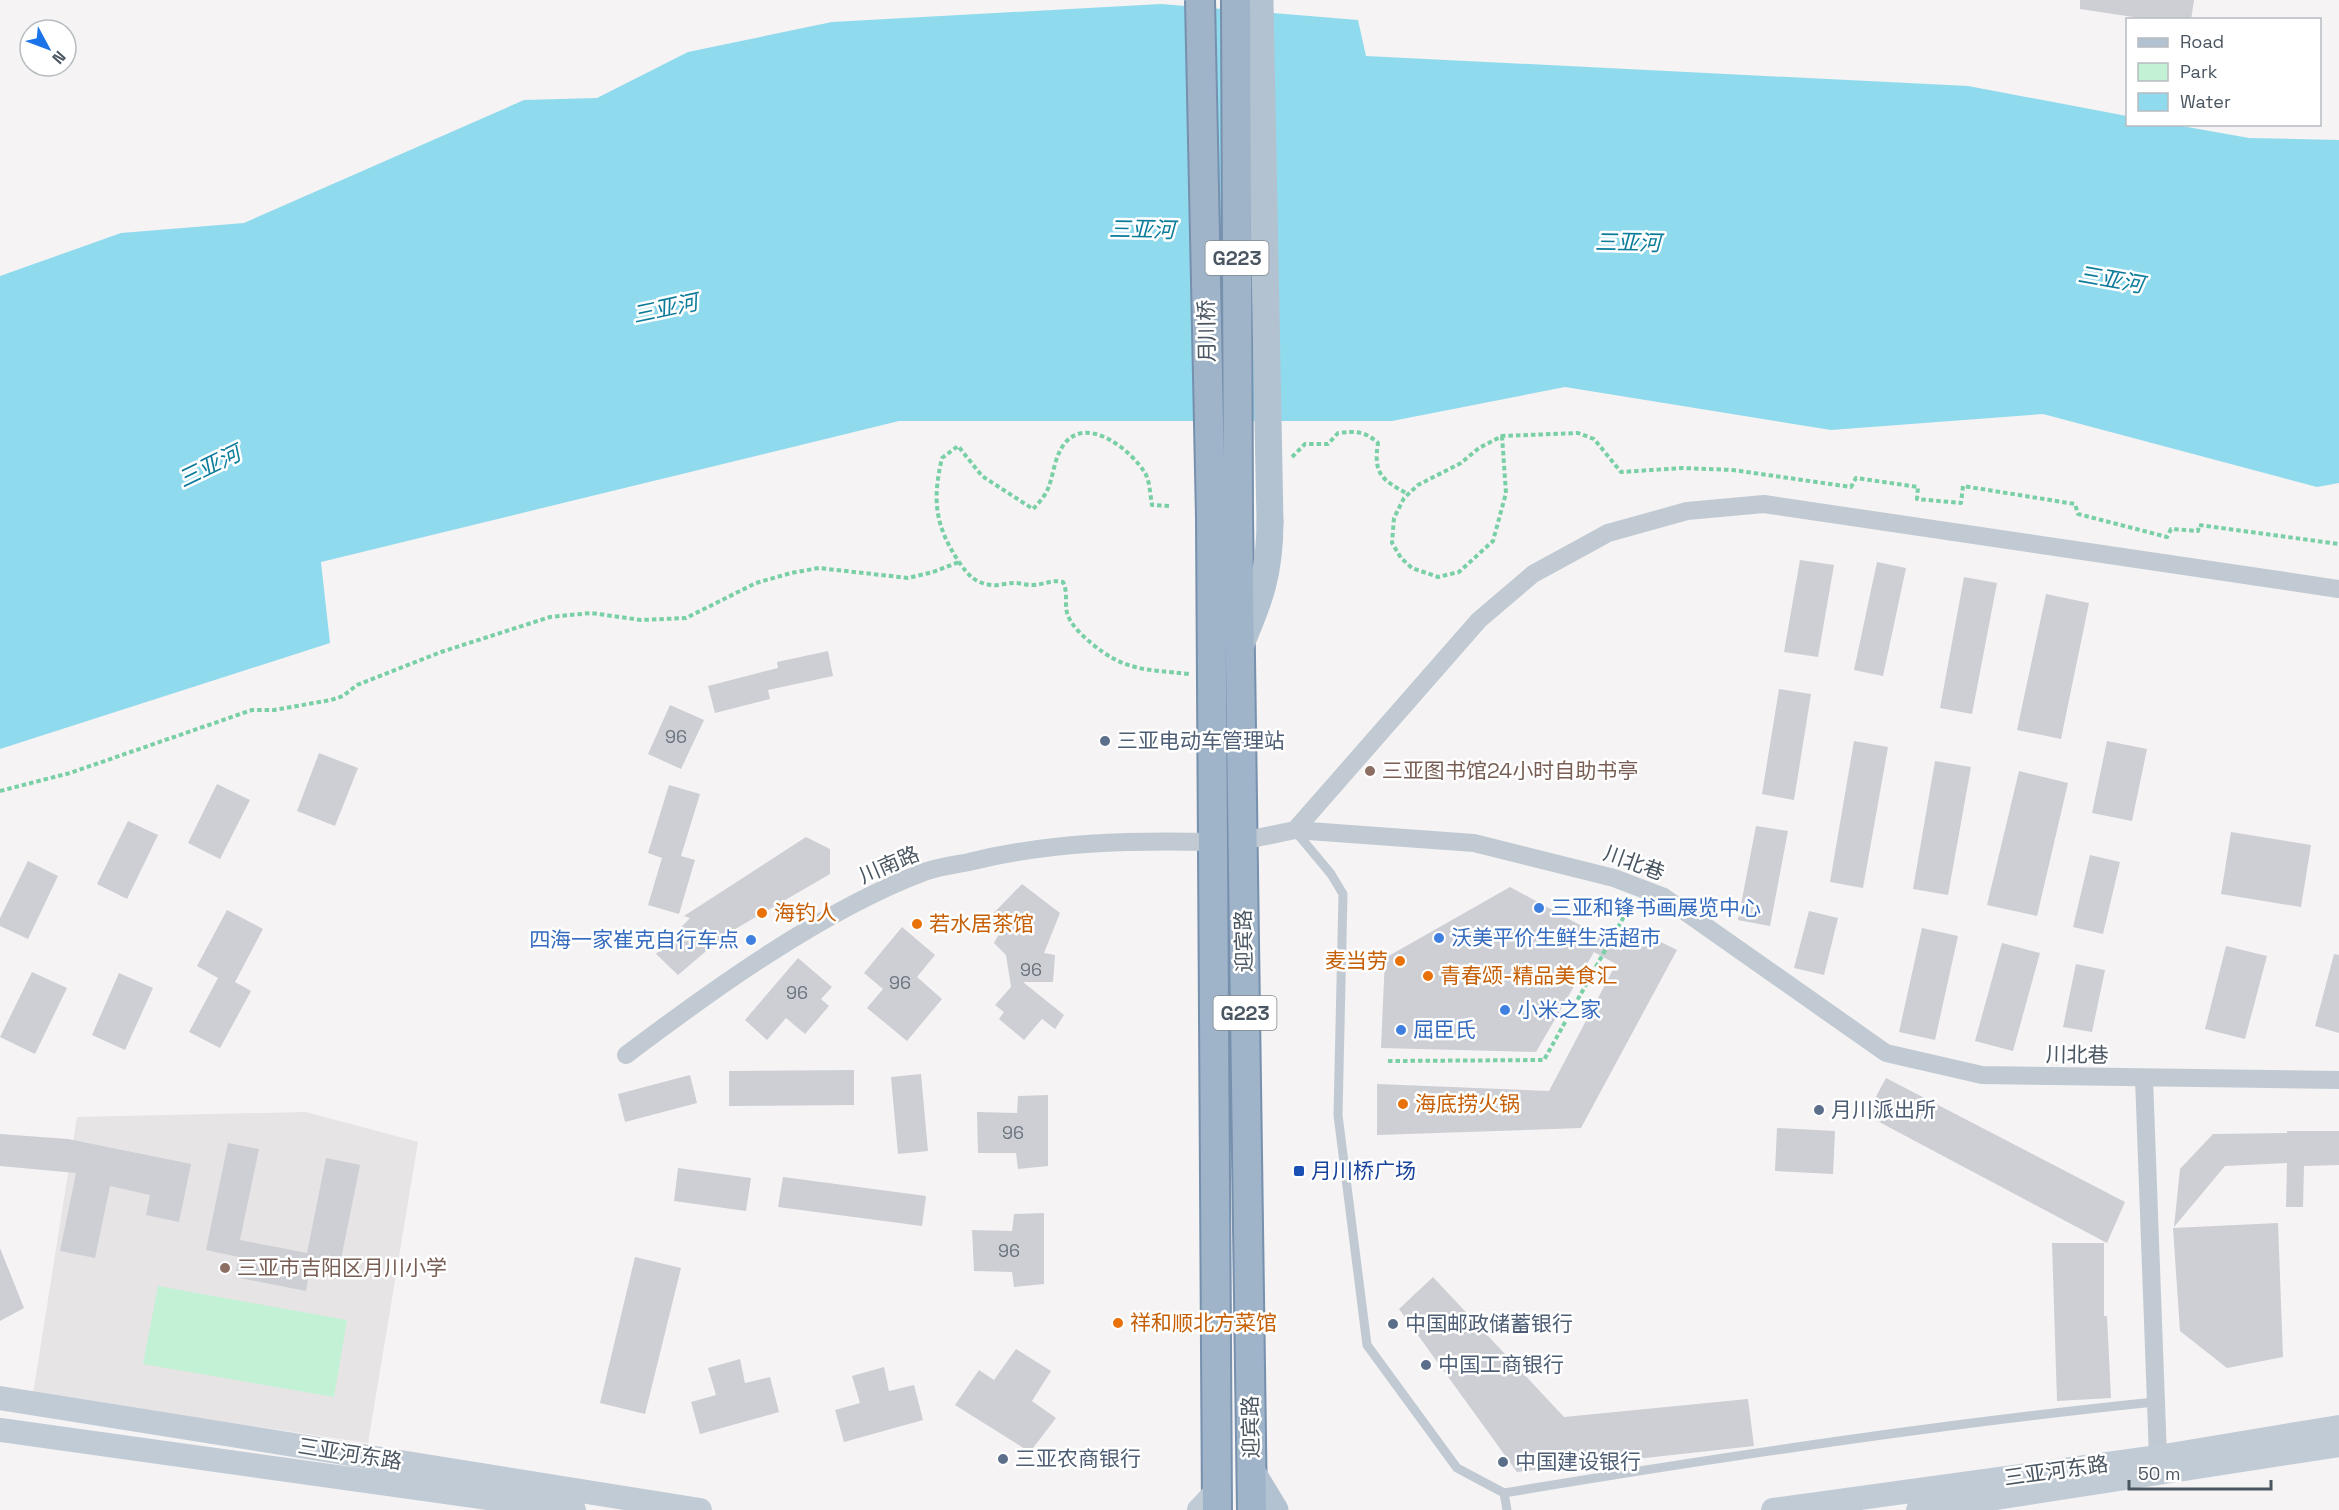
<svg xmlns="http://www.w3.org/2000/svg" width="2339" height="1510" viewBox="0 0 2339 1510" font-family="'Space Grotesk','Noto Sans SC',sans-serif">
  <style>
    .education { fill: #e6e4e5 }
    .green { fill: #c3f1d5 }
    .water { fill: #90daee }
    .building { fill: #cdcfd5 }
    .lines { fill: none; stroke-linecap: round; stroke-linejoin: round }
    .trunk-casing { stroke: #7690ad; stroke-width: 32 }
    .path { stroke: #7ad0a6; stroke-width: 4; stroke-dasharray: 4.5 3; stroke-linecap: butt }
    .service { stroke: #c1cad2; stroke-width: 9 }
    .minor { stroke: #c1cad2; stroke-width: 18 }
    .secondary { stroke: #c1cbd6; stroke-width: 24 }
    .primary { stroke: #b3c2d1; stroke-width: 27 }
    .trunk { stroke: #9fb4c9; stroke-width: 28 }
    .trunk-bridge-casing { stroke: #7690ad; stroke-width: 32; stroke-linecap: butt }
    .primary-bridge { stroke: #b3c2d1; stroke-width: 27 }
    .trunk-bridge { stroke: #9fb4c9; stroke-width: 28 }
    .service-dot { fill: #5c6f8a; stroke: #fff; stroke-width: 2 }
    .education-dot { fill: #8d6e63; stroke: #fff; stroke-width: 2 }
    .shop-dot { fill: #3f7fe0; stroke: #fff; stroke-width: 2 }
    .food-dot { fill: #e8710a; stroke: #fff; stroke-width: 2 }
    .transit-dot { fill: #1a4fb4; stroke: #fff; stroke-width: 2 }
    .labels { text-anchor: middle; stroke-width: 5; stroke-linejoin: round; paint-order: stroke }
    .number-label { font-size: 18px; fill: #6b747e }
    .shield { fill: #fff; stroke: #808990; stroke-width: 1.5 }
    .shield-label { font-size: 20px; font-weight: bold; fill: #4a5661 }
    .street-label { font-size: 21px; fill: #4a5661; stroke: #fff }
    .service-label { font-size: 21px; fill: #4e5e75; stroke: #fff; text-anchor: start }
    .education-label { font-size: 21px; fill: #785e54; stroke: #fff; text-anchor: start }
    .shop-label { font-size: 21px; fill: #366cbe; stroke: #fff; text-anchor: start }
    .food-label { font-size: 21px; fill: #c56008; stroke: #fff; text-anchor: start }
    .transit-label { font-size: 21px; fill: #164399; stroke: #fff; text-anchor: start }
    .water-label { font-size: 22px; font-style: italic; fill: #0c7c9b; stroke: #fff }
  </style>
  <rect width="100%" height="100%" fill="#f5f3f3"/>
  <path class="education" d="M 306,1112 L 418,1142 L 368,1443 L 33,1394 L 77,1117 Z"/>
  <path class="green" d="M 158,1286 L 347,1320 L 334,1397 L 143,1364 Z"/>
  <path class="water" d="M 1161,4 L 1358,20 L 1366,56 L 1968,86 L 2127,116 L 2128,124 L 2176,125 L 2249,138 L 2339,140 L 2339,483 L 2317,487 L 2043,414 L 1831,430 L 1565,387 L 1392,421 L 899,421 L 321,562 L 330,643 L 0,749 L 0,276 L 121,233 L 244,223 L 524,100 L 597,98 L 688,52 L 832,22 Z"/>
  <path class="building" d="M 2080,0 L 2194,0 L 2191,20 L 2153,20 L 2080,9 Z
    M 1800,560 L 1834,565 L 1818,657 L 1784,652 Z
    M 1877,562 L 1906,568 L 1883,676 L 1854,670 Z
    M 1964,577 L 1997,583 L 1972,714 L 1940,708 Z
    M 2046,594 L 2089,603 L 2061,739 L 2017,730 Z
    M 828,651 L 833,676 L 768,690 L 770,699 L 715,713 L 708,686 L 778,668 L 777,662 Z
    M 1779,689 L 1811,694 L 1794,800 L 1762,794 Z
    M 670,705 L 704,720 L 681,769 L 648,754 Z
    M 1854,741 L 1888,747 L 1863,888 L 1830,882 Z
    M 2107,741 L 2147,749 L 2132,821 L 2092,813 Z
    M 319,753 L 358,768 L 335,826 L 297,811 Z
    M 1935,761 L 1971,767 L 1948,895 L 1913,889 Z
    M 2019,771 L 2068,783 L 2037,916 L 1987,905 Z
    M 217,784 L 250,800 L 220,859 L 188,843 Z
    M 669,785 L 700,794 L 681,856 L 695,860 L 679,914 L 648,905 L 662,858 L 648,853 Z
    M 128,821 L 158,835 L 127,899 L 97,884 Z
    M 1756,826 L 1788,831 L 1770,926 L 1738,920 Z
    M 2231,832 L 2311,845 L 2301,907 L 2221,894 Z
    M 806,837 L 830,849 L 830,874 L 725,935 L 678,975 L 656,954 L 690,918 L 684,916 Z
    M 2090,855 L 2120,862 L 2103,934 L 2073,927 Z
    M 28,861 L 58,876 L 28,939 L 0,926 L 0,918 Z
    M 1022,884 L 1060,913 L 1044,953 L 1055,955 L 1053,982 L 1023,982 L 1064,1015 L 1055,1029 L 1042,1019 L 1024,1040 L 999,1019 L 1004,1012 L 995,1005 L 1011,987 L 1006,955 L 994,943 L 999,934 L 987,920 Z
    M 1510,887 L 1624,949 L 1634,929 L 1677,950 L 1581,1128 L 1377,1135 L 1377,1084 L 1549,1091 L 1616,964 L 1594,952 L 1536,1052 L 1381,1048 L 1385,958 Z
    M 227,910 L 263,929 L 235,982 L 251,991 L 220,1048 L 189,1032 L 218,978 L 197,966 Z
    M 1809,911 L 1838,918 L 1824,975 L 1794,968 Z
    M 902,927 L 935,955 L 917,977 L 942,999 L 907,1041 L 867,1008 L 883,989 L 864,973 Z
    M 1922,928 L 1958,936 L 1935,1040 L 1899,1032 Z
    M 2002,943 L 2040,953 L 2013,1051 L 1975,1041 Z
    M 2226,946 L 2267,956 L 2245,1039 L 2205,1029 Z
    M 2334,954 L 2339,955 L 2339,1033 L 2315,1026 Z
    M 798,958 L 832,987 L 821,999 L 829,1006 L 805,1034 L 786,1018 L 767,1040 L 745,1020 Z
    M 2076,964 L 2105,970 L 2092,1032 L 2063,1027 Z
    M 32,972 L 67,988 L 35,1054 L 0,1037 Z
    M 119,973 L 153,988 L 125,1050 L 92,1035 Z
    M 854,1070 L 854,1105 L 729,1106 L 729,1071 Z
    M 921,1074 L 928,1151 L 898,1154 L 891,1077 Z
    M 690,1075 L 697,1103 L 625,1122 L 618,1094 Z
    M 1886,1078 L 2125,1202 L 2107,1243 L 1866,1115 Z
    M 1048,1095 L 1048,1166 L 1018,1169 L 1016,1153 L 978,1153 L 977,1112 L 1017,1113 L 1018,1096 Z
    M 1777,1128 L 1835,1131 L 1833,1174 L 1775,1171 Z
    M 2287,1131 L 2339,1131 L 2339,1165 L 2304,1166 L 2303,1207 L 2286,1207 L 2287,1163 L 2225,1166 L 2174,1227 L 2180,1169 L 2213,1134 L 2287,1133 Z
    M 0,1134 L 68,1139 L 191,1164 L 179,1222 L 146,1215 L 150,1195 L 110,1186 L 95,1258 L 60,1251 L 76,1173 L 0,1166 Z
    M 228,1143 L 259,1149 L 240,1240 L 307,1253 L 326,1158 L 360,1165 L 338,1274 L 310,1268 L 306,1291 L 235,1277 L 239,1257 L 206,1250 Z
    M 678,1168 L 751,1178 L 746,1211 L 674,1201 Z
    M 783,1177 L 926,1196 L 922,1226 L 778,1207 Z
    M 1044,1213 L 1044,1284 L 1014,1287 L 1012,1272 L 974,1271 L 972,1230 L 1012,1231 L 1014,1214 Z
    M 2278,1223 L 2283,1357 L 2227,1368 L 2180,1331 L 2173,1228 Z
    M 2052,1243 L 2104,1243 L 2104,1316 L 2107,1316 L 2111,1398 L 2057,1401 Z
    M 0,1248 L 24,1308 L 0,1321 Z
    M 635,1257 L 681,1268 L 645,1414 L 600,1403 Z
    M 1433,1277 L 1564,1417 L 1748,1399 L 1754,1446 L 1517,1472 L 1399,1309 Z
    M 1016,1349 L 1051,1371 L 1032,1401 L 1056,1418 L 1030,1452 L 955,1405 L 979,1370 L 994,1380 Z
    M 740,1359 L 745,1383 L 770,1377 L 779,1412 L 700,1434 L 691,1402 L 716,1395 L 708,1368 Z
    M 884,1367 L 889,1391 L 914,1385 L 923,1420 L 844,1442 L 835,1410 L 860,1403 L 852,1376 Z"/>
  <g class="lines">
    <defs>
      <path id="trunk" d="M 1238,516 L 1252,1510
        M 1211,517 L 1217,1510"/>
    </defs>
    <use href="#trunk" class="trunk-casing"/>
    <path class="path" d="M 1502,436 L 1506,493 L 1493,541 L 1459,572 L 1438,577 L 1412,568 L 1401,558 L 1392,543 L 1394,518 L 1404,498 L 1418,485 L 1461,463 L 1479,448 L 1502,436 L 1578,433 L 1594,439 L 1621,472 L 1682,468 L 1733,470 L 1851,487 L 1856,478 L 1918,487 L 1917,499 L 1961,503 L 1963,486 L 2075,504 L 2078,514 L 2167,537 L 2171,529 L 2198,531 L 2199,525 L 2339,544
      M 1292,457 L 1305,444 L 1328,444 L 1338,433 C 1355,431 1365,431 1378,443 C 1373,474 1382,480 1408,494
      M 1169,506 L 1152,505 C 1150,495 1150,481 1145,473 C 1132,451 1088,415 1065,443 C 1055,455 1054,472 1049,486 C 1046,495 1039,503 1033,509 L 982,476 L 958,446 L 942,458 C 932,500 935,526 959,562 C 968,575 975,583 991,585 C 999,586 1007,583 1014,583 C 1020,583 1026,585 1032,585 C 1044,585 1052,579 1063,582 C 1069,594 1063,607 1069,618 C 1073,627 1083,636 1090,642 C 1125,672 1146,669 1189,674
      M 0,791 L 70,773 L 252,710 L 274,710 L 331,700 L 343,696 L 357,685 L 441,652 L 550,617 L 591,613 L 641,620 L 686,618 L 756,583 L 791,573 L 819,568 L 908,578 L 933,572 L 959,562
      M 1388,1061 L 1544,1060 L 1632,902"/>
    <path class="service" d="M 1296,832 L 1331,874 L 1343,894 L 1338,1115 L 1367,1345 L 1457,1468 L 1504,1493 L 1507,1510
      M 1504,1493 C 1720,1457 1937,1424 2155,1402"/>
    <path class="minor" d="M 1295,830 L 1479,620 L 1533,574 L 1608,533 L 1687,511 L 1764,504 L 2339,589
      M 1242,841 L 1295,830 L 1474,843 L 1614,878 L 1664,897 L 1886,1053 L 1982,1075 L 2339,1080
      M 626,1055 C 712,990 823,910 924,872 C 938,867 954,865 969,862 C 1049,842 1130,840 1213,842
      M 2144,1078 L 2158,1457"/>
    <path class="secondary" d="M 0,1398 L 700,1510
      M 0,1430 L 574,1510
      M 1199,1510 L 1217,1491
      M 1773,1510 L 2158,1457 L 2339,1427
      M 1918,1510 L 2339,1445"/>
    <path class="primary" d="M 1240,646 C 1260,600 1270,573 1270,522
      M 1252,1472 L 1275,1510"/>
    <use href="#trunk" class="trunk"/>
    <defs>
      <path id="trunk-bridge" d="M 1200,0 L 1211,517
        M 1236,0 L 1238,516"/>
    </defs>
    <use href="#trunk-bridge" class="trunk-bridge-casing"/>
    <path class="primary-bridge" d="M 1260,0 L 1270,522"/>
    <use href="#trunk-bridge" class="trunk-bridge"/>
  </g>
  <g class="service-dot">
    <circle cx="1105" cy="741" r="6"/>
    <circle cx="1819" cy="1110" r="6"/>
    <circle cx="1393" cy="1324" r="6"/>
    <circle cx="1426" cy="1365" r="6"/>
    <circle cx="1003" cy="1459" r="6"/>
    <circle cx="1503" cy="1462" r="6"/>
  </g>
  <g class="education-dot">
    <circle cx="1370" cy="771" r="6"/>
    <circle cx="225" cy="1268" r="6"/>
  </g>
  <g class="shop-dot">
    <circle cx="1539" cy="908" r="6"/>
    <circle cx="1439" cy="938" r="6"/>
    <circle cx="751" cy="940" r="6"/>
    <circle cx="1505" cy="1010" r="6"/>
    <circle cx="1401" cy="1030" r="6"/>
  </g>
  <g class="food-dot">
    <circle cx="762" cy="913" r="6"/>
    <circle cx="917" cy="924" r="6"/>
    <circle cx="1400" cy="961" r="6"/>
    <circle cx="1428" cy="976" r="6"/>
    <circle cx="1403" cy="1104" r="6"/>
    <circle cx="1118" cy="1323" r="6"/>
  </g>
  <rect class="transit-dot" x="1293" y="1165" width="12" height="12" rx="3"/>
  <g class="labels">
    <g class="number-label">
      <text x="676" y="743">96</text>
      <text x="1031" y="976">96</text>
      <text x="900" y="989">96</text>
      <text x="797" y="999">96</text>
      <text x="1013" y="1139">96</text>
      <text x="1009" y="1257">96</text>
    </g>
    <g class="shield">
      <rect x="1205.5" y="241" width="63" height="34" rx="4.5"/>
      <rect x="1213.5" y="996" width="63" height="34" rx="4.5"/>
    </g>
    <g class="shield-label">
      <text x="1237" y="265">G223</text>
      <text x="1245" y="1020">G223</text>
    </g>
    <g class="street-label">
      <text transform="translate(1207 331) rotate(-91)" y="7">月川桥</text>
      <text transform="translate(1634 863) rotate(20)" y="7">川北巷</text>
      <text transform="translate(889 865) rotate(-23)" y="7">川南路</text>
      <text transform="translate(1244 941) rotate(-91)" y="7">迎宾路</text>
      <text transform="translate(2077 1055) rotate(1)" y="7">川北巷</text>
      <text transform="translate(1251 1427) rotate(-91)" y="7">迎宾路</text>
      <text transform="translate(350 1454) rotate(9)" y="7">三亚河东路</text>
      <text transform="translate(2056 1471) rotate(-8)" y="7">三亚河东路</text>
    </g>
    <g class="service-label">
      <text x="1117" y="748">三亚电动车管理站</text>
      <text x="1831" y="1117">月川派出所</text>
      <text x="1405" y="1331">中国邮政储蓄银行</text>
      <text x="1438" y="1372">中国工商银行</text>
      <text x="1015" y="1466">三亚农商银行</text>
      <text x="1515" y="1469">中国建设银行</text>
    </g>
    <g class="education-label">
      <text x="1382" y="778">三亚图书馆24小时自助书亭</text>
      <text x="237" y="1275">三亚市吉阳区月川小学</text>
    </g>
    <g class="shop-label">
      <text x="1551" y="915">三亚和锋书画展览中心</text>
      <text x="1451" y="945">沃美平价生鲜生活超市</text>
      <text x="739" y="947" text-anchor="end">四海一家崔克自行车点</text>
      <text x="1517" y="1017">小米之家</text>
      <text x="1413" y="1037">屈臣氏</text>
    </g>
    <g class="food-label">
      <text x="774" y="920">海钓人</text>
      <text x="929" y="931">若水居茶馆</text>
      <text x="1388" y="968" text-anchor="end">麦当劳</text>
      <text x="1440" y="983">青春颂-精品美食汇</text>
      <text x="1415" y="1111">海底捞火锅</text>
      <text x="1130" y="1330">祥和顺北方菜馆</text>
    </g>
    <g class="transit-label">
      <text x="1311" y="1178">月川桥广场</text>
    </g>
    <g class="water-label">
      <text transform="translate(1142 229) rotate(1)" y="8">三亚河</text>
      <text transform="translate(1628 242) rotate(1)" y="8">三亚河</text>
      <text transform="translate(2111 279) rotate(10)" y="8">三亚河</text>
      <text transform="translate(665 308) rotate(-12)" y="8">三亚河</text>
      <text transform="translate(209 466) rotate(-26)" y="8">三亚河</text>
    </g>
  </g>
  <rect x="2126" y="18" width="195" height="108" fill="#ffffff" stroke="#b7bbc0" stroke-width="1.5"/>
  <rect x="2138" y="38" width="30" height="9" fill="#b3c2d1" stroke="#b7bbc0" stroke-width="1.5"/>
  <text x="2180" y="48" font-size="18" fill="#4a5661">Road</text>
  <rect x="2138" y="63" width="30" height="18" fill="#c3f1d5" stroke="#b7bbc0" stroke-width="1.5"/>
  <text x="2180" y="78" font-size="18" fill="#4a5661">Park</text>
  <rect x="2138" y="93" width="30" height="18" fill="#90daee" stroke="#b7bbc0" stroke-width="1.5"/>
  <text x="2180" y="108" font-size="18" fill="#4a5661">Water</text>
  <g transform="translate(48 48) rotate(131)"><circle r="28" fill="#ffffff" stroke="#b7bbc0" stroke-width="1.5"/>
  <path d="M0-4.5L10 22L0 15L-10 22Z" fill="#1a73e8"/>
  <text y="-9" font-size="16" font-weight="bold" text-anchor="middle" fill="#4a5661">N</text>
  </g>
  <path d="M2129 1480v9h142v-9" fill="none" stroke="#4a5661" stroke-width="3"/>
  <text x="2138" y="1480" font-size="18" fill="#4a5661" stroke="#ffffff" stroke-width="4.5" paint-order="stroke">50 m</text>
</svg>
